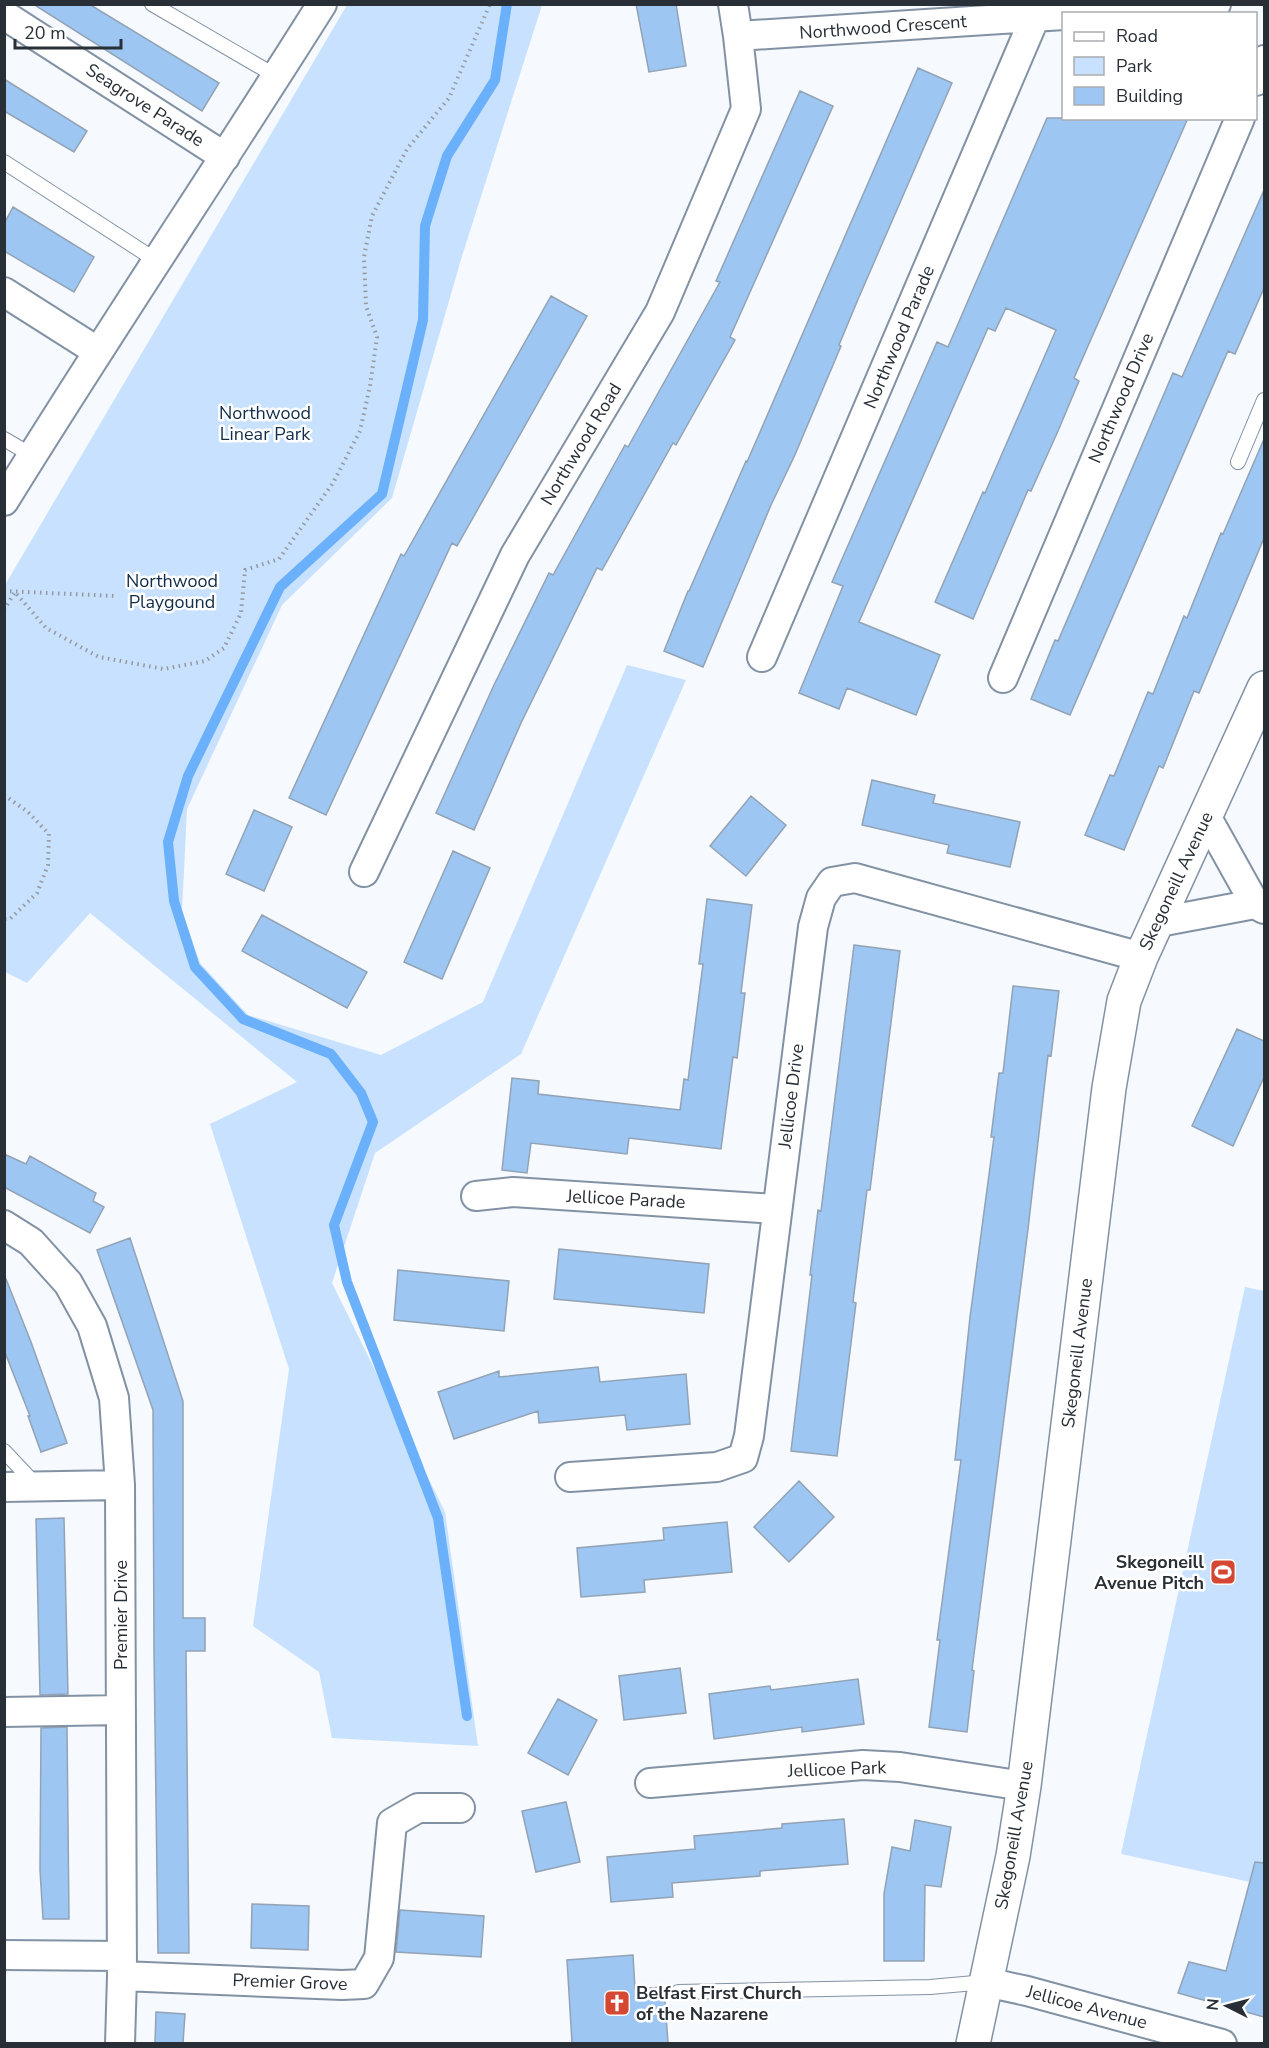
<svg xmlns="http://www.w3.org/2000/svg" width="1269" height="2048" viewBox="0 0 1269 2048" font-family="'Nunito Sans',sans-serif">
  <style>
    .green { fill: #c7e1ff }
    .lines { fill: none; stroke-linecap: round; stroke-linejoin: round }
    .stream { stroke: #6bb0fb; stroke-width: 10 }
    .building { fill: #9dc6f3; stroke: #92a3b5; stroke-width: 1.5 }
    .lane-casing { stroke: #8292a4; stroke-width: 16 }
    .street-casing { stroke: #8292a4; stroke-width: 32 }
    .secondary-casing { stroke: #8292a4; stroke-width: 36 }
    .path { stroke: #95999f; stroke-width: 4; stroke-dasharray: 1.5 4.5; stroke-linecap: butt }
    .lane { stroke: #fff; stroke-width: 14 }
    .street { stroke: #fff; stroke-width: 28 }
    .secondary { stroke: #fff; stroke-width: 33 }
    .labels { text-anchor: middle; stroke-width: 5; stroke-linejoin: round; paint-order: stroke }
    .street-label { font-size: 18px; fill: #282f36; stroke: #fff }
    .park-label { font-size: 18px; fill: #112d4a; stroke: #fff }
    .poi-label { font-size: 18px; font-weight: bold; fill: #282f36; stroke: #fff; text-anchor: end }
  </style>
  <rect width="100%" height="100%" fill="#f6f9fd"/>
  <path class="green" d="M 347,5 L 542,5 L 462,256 L 392,498 L 282,605 L 187,809 L 182,911 L 200,963 L 248,1015 L 381,1055 L 483,1002 L 627,665 L 686,680 L 521,1054 L 375,1153 L 332,1283 L 445,1512 L 478,1746 L 332,1738 L 319,1672 L 253,1626 L 289,1369 L 210,1124 L 297,1082 L 90,913 L 27,983 L 5,972 L 5,585 Z
    M 1245,1287 L 1264,1291 L 1264,1885 L 1121,1854 Z"/>
  <g class="lines">
    <path class="stream" d="M 467,1716 L 438,1518 L 347,1282 L 334,1225 L 373,1122 L 361,1093 L 331,1054 L 243,1019 L 195,967 L 174,901 L 168,842 L 188,776 L 280,587 L 382,494 L 423,320 L 425,226 L 447,156 L 495,80 L 507,4"/>
  </g>
  <path class="building" d="M 33,4 L 89,4 L 219,83 L 202,111 Z
    M 636,4 L 676,4 L 686,66 L 649,72 Z
    M 918,68 L 952,83 L 859,297 L 839,345 L 841,346 L 794,457 L 771,505 L 703,667 L 664,651 L 688,591 L 689,591 L 746,461 L 747,462 Z
    M 4,79 L 87,131 L 74,152 L 4,111 Z
    M 800,91 L 833,106 L 730,337 L 735,340 L 676,445 L 673,443 L 602,570 L 597,568 L 521,723 L 474,830 L 436,813 L 494,685 L 549,573 L 553,575 L 625,445 L 628,447 L 720,282 L 716,281 Z
    M 1047,118 L 1188,118 L 1074,378 L 1079,381 L 1058,431 L 1031,491 L 1028,490 L 973,619 L 935,602 L 983,492 L 985,493 L 1056,330 L 1006,308 L 995,331 L 988,328 L 859,622 L 940,655 L 916,715 L 847,688 L 839,709 L 799,693 L 843,586 L 832,582 L 937,342 L 948,347 Z
    M 1264,190 L 1264,288 L 1235,354 L 1228,351 L 1070,715 L 1031,699 L 1055,640 L 1058,641 L 1173,373 L 1182,377 Z
    M 13,207 L 94,257 L 74,292 L 4,251 L 4,224 Z
    M 551,296 L 587,316 L 457,546 L 452,543 L 326,815 L 289,798 L 401,554 L 404,556 Z
    M 1264,439 L 1264,538 L 1199,693 L 1194,691 L 1163,768 L 1159,766 L 1124,850 L 1085,835 L 1110,775 L 1114,776 L 1148,692 L 1153,694 L 1184,616 L 1187,618 L 1221,533 L 1223,534 Z
    M 872,780 L 935,795 L 933,803 L 1020,822 L 1010,867 L 947,853 L 949,845 L 862,825 Z
    M 751,796 L 786,825 L 746,876 L 710,846 Z
    M 254,810 L 292,827 L 264,891 L 226,874 Z
    M 453,851 L 490,868 L 442,979 L 404,962 Z
    M 707,899 L 752,905 L 741,993 L 745,993 L 737,1058 L 733,1057 L 721,1149 L 629,1138 L 627,1154 L 531,1143 L 527,1173 L 502,1170 L 512,1078 L 539,1081 L 538,1094 L 680,1110 L 684,1079 L 688,1080 L 703,964 L 699,964 Z
    M 262,915 L 367,972 L 347,1008 L 242,951 Z
    M 854,945 L 900,951 L 870,1190 L 867,1190 L 853,1302 L 856,1303 L 837,1456 L 791,1451 L 812,1275 L 810,1275 L 818,1210 L 821,1211 Z
    M 1013,986 L 1059,991 L 1051,1056 L 1048,1055 L 1028,1229 L 972,1670 L 974,1671 L 967,1732 L 929,1727 L 940,1640 L 937,1640 L 961,1460 L 955,1460 L 970,1317 L 994,1137 L 991,1137 L 999,1073 L 1003,1073 Z
    M 1237,1029 L 1264,1041 L 1264,1077 L 1233,1146 L 1192,1126 Z
    M 4,1154 L 26,1164 L 30,1156 L 96,1193 L 93,1201 L 104,1207 L 90,1233 L 4,1187 Z
    M 130,1238 L 183,1401 L 183,1618 L 205,1618 L 205,1651 L 186,1651 L 189,1953 L 158,1953 L 154,1651 L 153,1410 L 97,1250 Z
    M 559,1249 L 709,1264 L 704,1313 L 554,1299 Z
    M 398,1270 L 509,1281 L 504,1331 L 394,1320 Z
    M 4,1279 L 6,1279 L 31,1342 L 67,1443 L 41,1452 L 28,1416 L 30,1416 L 4,1350 Z
    M 598,1367 L 600,1382 L 686,1374 L 690,1424 L 627,1430 L 625,1415 L 539,1423 L 538,1411 L 454,1439 L 438,1392 L 499,1371 L 499,1377 Z
    M 799,1481 L 834,1517 L 789,1562 L 754,1527 Z
    M 64,1518 L 68,1694 L 40,1695 L 36,1519 Z
    M 727,1522 L 732,1572 L 644,1580 L 645,1592 L 581,1597 L 577,1548 L 664,1540 L 663,1528 Z
    M 680,1668 L 686,1713 L 624,1720 L 619,1676 Z
    M 858,1679 L 864,1724 L 802,1732 L 802,1727 L 714,1739 L 709,1694 L 770,1686 L 771,1690 Z
    M 558,1699 L 597,1720 L 568,1775 L 528,1753 Z
    M 67,1727 L 69,1919 L 43,1919 L 40,1870 L 41,1728 Z
    M 566,1802 L 580,1862 L 536,1872 L 522,1811 Z
    M 844,1819 L 848,1864 L 760,1871 L 760,1876 L 672,1883 L 673,1897 L 611,1902 L 607,1857 L 695,1849 L 694,1836 L 782,1828 L 782,1824 Z
    M 915,1820 L 951,1827 L 941,1887 L 925,1885 L 924,1961 L 884,1961 L 884,1894 L 892,1847 L 910,1851 Z
    M 1255,1862 L 1264,1863 L 1264,2017 L 1178,1993 L 1189,1962 L 1226,1971 Z
    M 252,1904 L 309,1906 L 308,1950 L 251,1948 Z
    M 400,1910 L 484,1916 L 481,1957 L 396,1952 Z
    M 633,1955 L 635,1989 L 664,1987 L 668,2043 L 572,2043 L 567,1960 Z
    M 156,2012 L 185,2014 L 183,2043 L 155,2043 Z"/>
  <g class="lines">
    <defs>
      <path id="lane" d="M 152,4 L 276,76
        M 4,162 L 157,261
        M 4,439 L 33,456
        M 1238,462 L 1264,400
        M 4,1451 L 35,1484
        M 678,1992 L 930,1987 L 986,1982"/>
      <path id="street" d="M 1082,14 L 1216,4
        M 4,15 L 225,157
        M 738,36 L 1064,15
        M 1256,81 L 1264,60
        M 4,292 L 97,351
        M 4,501 C 107,334 217,171 322,4
        M 762,657 L 1035,17
        M 1003,678 L 1240,118
        M 1206,816 L 1255,904 L 1264,909
        M 364,872 L 515,555 L 660,312 L 746,109 L 738,36 L 733,4
        M 1159,922 L 1255,904
        M 476,1196 L 513,1192 L 777,1209
        M 4,1225 L 31,1242 L 68,1283 L 92,1326 L 114,1398 L 120,1485 L 122,1976 L 120,2044
        M 570,1477 L 717,1467 L 743,1458 L 749,1436 L 813,927 L 821,898 L 832,882 L 855,878 L 1141,957
        M 4,1487 L 120,1485
        M 4,1712 L 121,1710
        M 650,1783 L 863,1765 L 900,1767 L 1024,1786
        M 4,1955 L 122,1956
        M 122,1976 L 342,1985 L 364,1984 L 379,1958 L 392,1823 L 418,1808 L 460,1808
        M 986,1982 L 1027,1991 L 1222,2044"/>
      <path id="secondary" d="M 973,2044 L 1013,1856 L 1024,1786 L 1109,1088 L 1124,1001 L 1141,957 L 1264,688"/>
    </defs>
    <use href="#lane" class="lane-casing"/>
    <use href="#street" class="street-casing"/>
    <use href="#secondary" class="secondary-casing"/>
    <path class="path" d="M 4,591 L 115,596
      M 4,610 L 15,592 L 46,628 L 99,657 L 164,669 L 205,661 L 224,648 L 241,613 L 245,570 L 279,559 L 333,483 L 360,431 L 370,386 L 377,337 L 366,306 L 364,257 L 372,216 L 407,149 L 449,98 L 490,4
      M 4,795 L 28,812 L 49,834 L 48,865 L 37,893 L 10,919 L 4,919"/>
    <use href="#lane" class="lane"/>
    <use href="#street" class="street"/>
    <use href="#secondary" class="secondary"/>
  </g>
  <defs>
    <symbol id="stadium-square" viewBox="-11 -11 22 22"><rect x="-9" y="-9" width="18" height="18" rx="4" fill="#d44833" stroke="#fff"/><path d="M0-5a6.5 5 0 1 0 0 10a6.5 5 0 1 0 0-10ZM-3.5-1.8h7v3.6h-7Z" fill="#fff"/></symbol>
    <symbol id="church-square" viewBox="-11 -11 22 22"><rect x="-9" y="-9" width="18" height="18" rx="4" fill="#d44833" stroke="#fff"/><path d="M-1.2-6h2.4v3.5h3.3v2.4h-3.3V6h-2.4V-.1h-3.3v-2.4h3.3Z" fill="#fff"/></symbol>
  </defs>
  <g fill-rule="evenodd">
    <use href="#stadium-square" x="1208" y="1557" width="30" height="30"/>
    <use href="#church-square" x="602" y="1988" width="30" height="30"/>
  </g>
  <g class="labels">
    <g class="street-label">
      <text transform="translate(883 27) rotate(-4)" y="6">Northwood Crescent</text>
      <text transform="translate(145 105) rotate(33)" y="6">Seagrove Parade</text>
      <text transform="translate(899 337) rotate(-67)" y="6">Northwood Parade</text>
      <text transform="translate(1121 398) rotate(-67)" y="6">Northwood Drive</text>
      <text transform="translate(581 444) rotate(-59)" y="6">Northwood Road</text>
      <text transform="translate(1176 881) rotate(-65)" y="6">Skegoneill Avenue</text>
      <text transform="translate(791 1096) rotate(-83)" y="6">Jellicoe Drive</text>
      <text transform="translate(626 1199) rotate(3)" y="6">Jellicoe Parade</text>
      <text transform="translate(1077 1353) rotate(-83)" y="6">Skegoneill Avenue</text>
      <text transform="translate(121 1615) rotate(-90)" y="6">Premier Drive</text>
      <text transform="translate(837 1769) rotate(-2)" y="6">Jellicoe Park</text>
      <text transform="translate(1014 1835) rotate(-80)" y="6">Skegoneill Avenue</text>
      <text transform="translate(290 1982) rotate(2)" y="6">Premier Grove</text>
      <text transform="translate(1087 2007) rotate(15)" y="6">Jellicoe Avenue</text>
    </g>
    <g class="park-label">
      <text x="265" y="419">Northwood<tspan x="265" dy="21">Linear Park</tspan></text>
      <text x="172" y="587">Northwood<tspan x="172" dy="21">Playgound</tspan></text>
    </g>
    <g class="poi-label">
      <text x="1204" y="1568">Skegoneill<tspan x="1204" dy="21">Avenue Pitch</tspan></text>
      <text x="636" y="1999" text-anchor="start">Belfast First Church<tspan x="636" dy="21">of the Nazarene</tspan></text>
    </g>
  </g>
  <rect width="1269" height="2048" fill="none" stroke="#282f36" stroke-width="12"/>
  <rect x="1062" y="12" width="195" height="108" fill="#ffffff" stroke="#a9acaf" stroke-width="1.5"/>
  <rect x="1074" y="32" width="30" height="9" fill="#ffffff" stroke="#a9acaf" stroke-width="1.5"/>
  <text x="1116" y="42" font-size="18" fill="#282f36">Road</text>
  <rect x="1074" y="57" width="30" height="18" fill="#c7e1ff" stroke="#a9acaf" stroke-width="1.5"/>
  <text x="1116" y="72" font-size="18" fill="#282f36">Park</text>
  <rect x="1074" y="87" width="30" height="18" fill="#9dc6f3" stroke="#a9acaf" stroke-width="1.5"/>
  <text x="1116" y="102" font-size="18" fill="#282f36">Building</text>
  <g transform="translate(1227 2006) rotate(276)" stroke="#ffffff" stroke-width="4.5" paint-order="stroke">
  <path d="M0-4.5L10 22L0 15L-10 22Z" fill="#282f36"/>
  <text y="-9" font-size="16" font-weight="bold" text-anchor="middle" fill="#282f36">N</text>
  </g>
  <path d="M15 39v9h106v-9" fill="none" stroke="#282f36" stroke-width="3"/>
  <text x="24" y="39" font-size="18" fill="#282f36" stroke="#ffffff" stroke-width="4.5" paint-order="stroke">20 m</text>
</svg>
